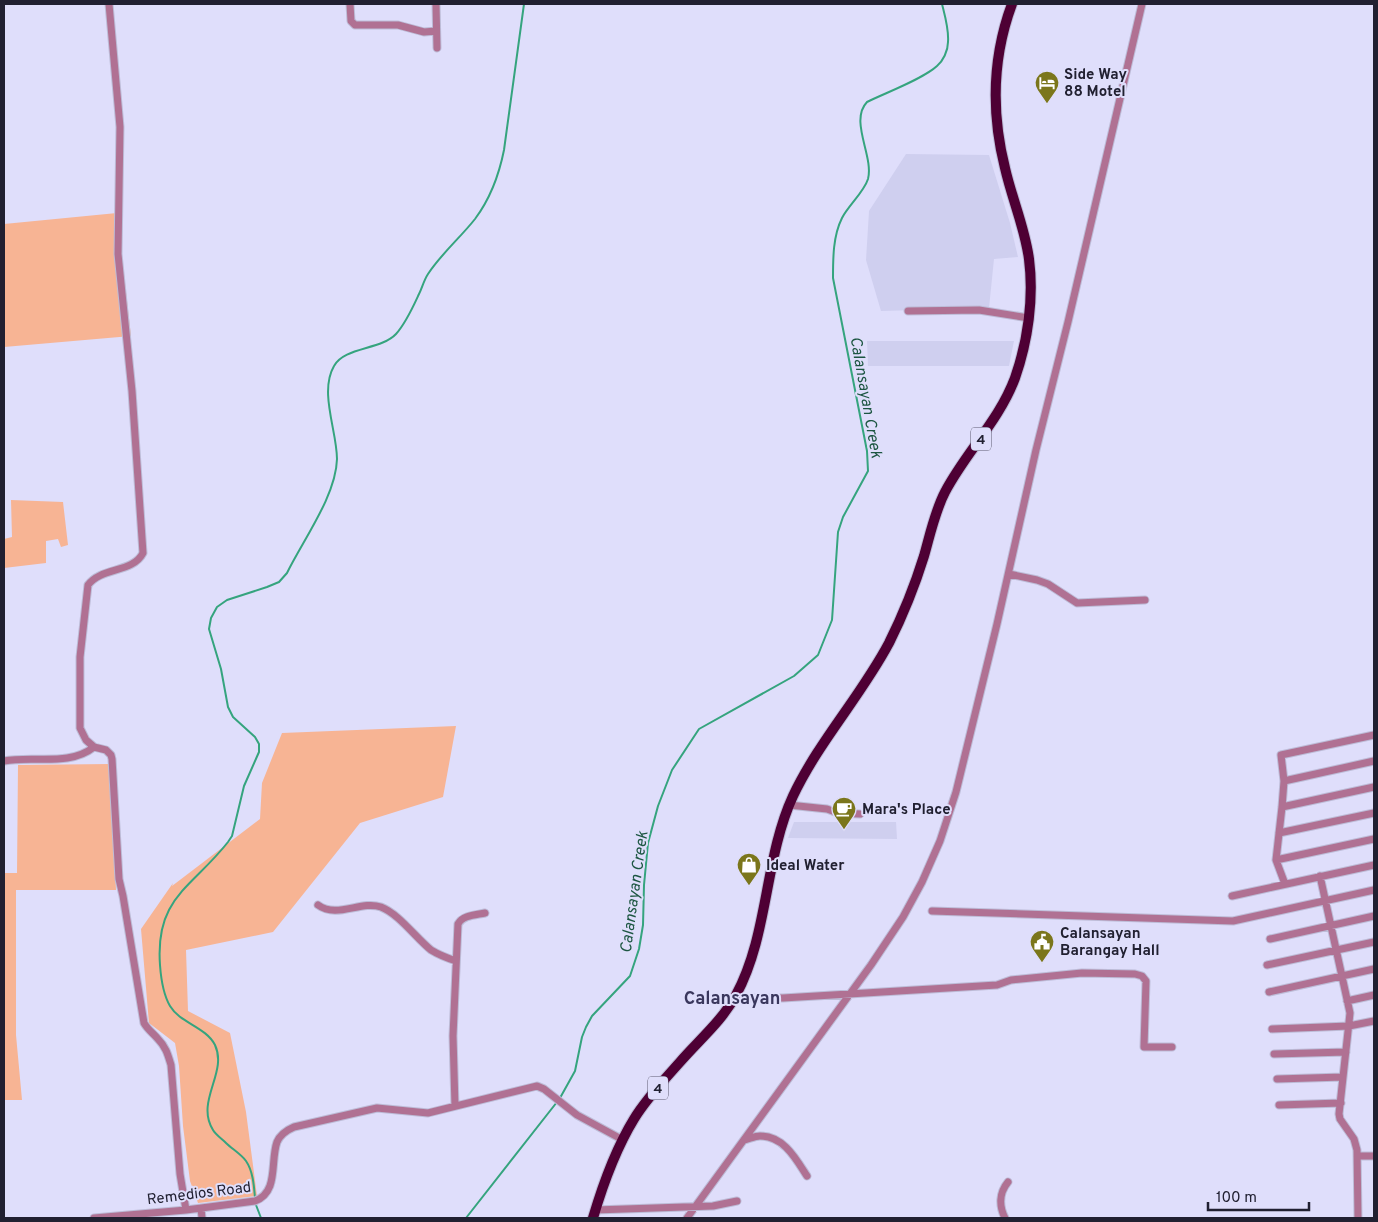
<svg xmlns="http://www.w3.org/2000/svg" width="1378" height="1222" viewBox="0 0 1378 1222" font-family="Overpass,sans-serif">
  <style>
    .built { fill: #cfcfef }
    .green { fill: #f7b494 }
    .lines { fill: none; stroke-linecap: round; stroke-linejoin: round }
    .stream { stroke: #35a47e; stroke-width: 2 }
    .minor-casing { stroke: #bdbcd7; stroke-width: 9 }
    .highway-casing { stroke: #bdbcd7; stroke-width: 12 }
    .minor { stroke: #b07193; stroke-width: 7 }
    .highway { stroke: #4e0034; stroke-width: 10 }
    .labels { text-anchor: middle; stroke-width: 4; stroke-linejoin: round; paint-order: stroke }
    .shield { fill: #dfdefb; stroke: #5a596e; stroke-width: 1 }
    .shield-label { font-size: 14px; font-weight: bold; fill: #212031 }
    .poi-label { font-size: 15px; font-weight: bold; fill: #212031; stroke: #dfdefb; text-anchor: start }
    .street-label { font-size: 15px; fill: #212031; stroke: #dfdefb }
    .water-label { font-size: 16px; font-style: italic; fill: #1d5642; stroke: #dfdefb }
    .quarter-label { font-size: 18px; font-weight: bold; fill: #3a375d; stroke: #dfdefb }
  </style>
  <rect width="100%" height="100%" fill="#dfdefb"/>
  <path class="built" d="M 906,154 L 989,155 L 1010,223 L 1018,257 L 994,259 L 989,308 L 881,311 L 866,260 L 869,211 Z
    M 867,341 L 1014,341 L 1009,366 L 868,366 Z
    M 794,822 L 896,822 L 897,839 L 788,838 Z"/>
  <path class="green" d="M 117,213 L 131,336 L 4,347 L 4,224 Z
    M 11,500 L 63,502 L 68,545 L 61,547 L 58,539 L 46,541 L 46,563 L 4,568 L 4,539 L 12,537 Z
    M 456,726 L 443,797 L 360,823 L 273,932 L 186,950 L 188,1011 L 230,1033 L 246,1112 L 257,1196 L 198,1203 L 190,1181 L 183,1126 L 179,1066 L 175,1043 L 149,1023 L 141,929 L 173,883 L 172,886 L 260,819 L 262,783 L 282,733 Z
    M 110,764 L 116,890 L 16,890 L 16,1035 L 22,1100 L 4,1100 L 4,873 L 17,873 L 18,765 Z"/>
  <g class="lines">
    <path class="stream" d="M 560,1098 L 575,1071 L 582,1037 L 586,1027 L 592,1016 L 630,976 L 639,949 L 643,925 L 644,885 L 648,843 L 658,806 L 672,770 L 699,729 L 794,676 L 818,655 L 832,620 L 838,532 L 843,517 L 868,471 L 867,451 L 833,278 C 833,258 833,236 842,218 C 848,206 864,192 868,179 C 874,156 849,121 867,102 C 885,93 923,79 937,66 C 943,61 948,51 948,42 C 949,29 945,16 942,4
      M 255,1198 C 254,1186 253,1171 246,1161 C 241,1154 232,1149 226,1143 C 222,1139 216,1135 213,1130 C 195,1101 228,1073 215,1045 C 206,1027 180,1023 170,1006 C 163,994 161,979 160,965 C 155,897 192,888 228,842 L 232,836 L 244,786 L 259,752 L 259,744 L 255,737 L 233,717 L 228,707 L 221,669 L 209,629 L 211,618 L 217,607 L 227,600 L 267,587 L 279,582 L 287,573 C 303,540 336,496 337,459 C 337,431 319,392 334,366 C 344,347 381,350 396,334 C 406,323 413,307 419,294 C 422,288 424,280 428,274 C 441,254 460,238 475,219 C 490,199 499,175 504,150 L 524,4
      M 256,1205 L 261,1218
      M 466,1218 L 557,1102"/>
    <defs>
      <path id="minor" d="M 109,4 L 120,127 L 118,254 L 132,391 L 143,553 C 133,573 101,567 88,585 L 80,657 L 80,728 L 86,740 L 94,747 L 106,750 L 111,755 L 112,759 L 119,879 L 123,896 L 144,1023 C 148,1030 153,1033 158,1039 C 166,1047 168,1055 171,1065 L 180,1174 L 186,1210
        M 350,4 L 351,21 L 355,25 L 398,25 L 424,32 L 436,31
        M 436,4 L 437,48
        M 908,311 L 979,310 L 1029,318
        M 1009,574 L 1037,580 L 1048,584 L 1077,603 L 1145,600
        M 4,761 C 33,755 69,767 94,747
        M 1284,781 L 1374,761
        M 789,805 L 827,809 L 838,813 L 860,814
        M 1282,807 L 1374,787
        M 1279,833 L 1374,813
        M 1276,860 L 1374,839
        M 1320,876 L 1350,1013 L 1339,1114 L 1340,1119 L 1354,1139 L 1357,1150 L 1358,1218
        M 1285,884 L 1276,860 L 1282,807 L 1284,781 L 1281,755 L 1374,735
        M 1232,896 L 1374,865
        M 318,905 C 337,919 361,900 381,907 C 399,914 416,938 431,950 C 439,955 447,958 456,961
        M 932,911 L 1233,921 L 1374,890
        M 1270,939 L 1374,916
        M 1267,965 L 1374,942
        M 1269,992 L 1374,969
        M 735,998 L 783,998 L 997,985 L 1011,980 L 1082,973 L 1135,974 L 1142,976 L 1146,981 L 1144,1047 L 1172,1047
        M 1347,1001 L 1374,995
        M 1272,1029 L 1349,1026 L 1374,1021
        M 1274,1054 L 1346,1052
        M 1277,1079 L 1343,1077
        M 1279,1105 L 1341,1103
        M 455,1106 L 453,1036 L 458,924 C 463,915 476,915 485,913
        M 744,1140 C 749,1139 755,1136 760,1136 C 784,1136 796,1159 807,1176
        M 1357,1156 L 1374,1156
        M 201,1208 L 202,1218
        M 595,1210 L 713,1206 L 737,1201
        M 94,1218 L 186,1210 L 255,1201 C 279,1192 270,1162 277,1142 C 280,1135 287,1130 294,1127 L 377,1108 L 428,1113 L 537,1086 L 544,1089 L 577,1115 L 623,1140
        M 687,1218 L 871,965 L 903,917 L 922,882 L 940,841 L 956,792 L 997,624 L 1036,450 L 1068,322 L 1142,4
        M 1005,1218 C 999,1206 999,1193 1008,1182"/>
      <path id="highway" d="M 593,1218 C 603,1184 615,1150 634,1119 C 646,1099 664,1080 680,1062 C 699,1040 722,1021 736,995 C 769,934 764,859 793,796 C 819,741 861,696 889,643 C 903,615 915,585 924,556 C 930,535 935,511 945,492 C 966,452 999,421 1015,378 C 1028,341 1034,298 1029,259 C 1025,228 1012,199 1005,168 C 991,112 992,58 1012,4"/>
    </defs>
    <use href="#minor" class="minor-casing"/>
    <use href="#highway" class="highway-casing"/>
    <use href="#minor" class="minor"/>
    <use href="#highway" class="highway"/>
  </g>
  <defs>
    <symbol id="hotel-pin" viewBox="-11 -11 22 30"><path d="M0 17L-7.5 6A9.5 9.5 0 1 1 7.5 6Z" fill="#7b761b" stroke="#dfdefb"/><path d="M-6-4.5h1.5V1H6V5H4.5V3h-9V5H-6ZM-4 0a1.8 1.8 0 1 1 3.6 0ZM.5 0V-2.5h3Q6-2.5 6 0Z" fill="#fff"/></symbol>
    <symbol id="cafe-pin" viewBox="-11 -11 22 30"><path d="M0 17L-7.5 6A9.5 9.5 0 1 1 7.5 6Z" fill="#7b761b" stroke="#dfdefb"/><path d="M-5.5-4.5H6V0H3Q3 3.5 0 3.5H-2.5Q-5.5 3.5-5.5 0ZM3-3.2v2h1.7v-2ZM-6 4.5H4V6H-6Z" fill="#fff"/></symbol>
    <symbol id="shop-pin" viewBox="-11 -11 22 30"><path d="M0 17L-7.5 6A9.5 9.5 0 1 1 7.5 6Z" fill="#7b761b" stroke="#dfdefb"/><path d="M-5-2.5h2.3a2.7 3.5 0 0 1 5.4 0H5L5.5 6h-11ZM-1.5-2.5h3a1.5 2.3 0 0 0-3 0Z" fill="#fff"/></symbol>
    <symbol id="civic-pin" viewBox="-11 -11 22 30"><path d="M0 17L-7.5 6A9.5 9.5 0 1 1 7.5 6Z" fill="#7b761b" stroke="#dfdefb"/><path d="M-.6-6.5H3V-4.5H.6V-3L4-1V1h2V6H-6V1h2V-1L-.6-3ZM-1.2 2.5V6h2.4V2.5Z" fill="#fff"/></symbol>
  </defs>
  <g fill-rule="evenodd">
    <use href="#hotel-pin" x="1033" y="69" width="28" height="38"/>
    <use href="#cafe-pin" x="830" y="795" width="28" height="38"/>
    <use href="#shop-pin" x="735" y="851" width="28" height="38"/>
    <use href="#civic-pin" x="1028" y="928" width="28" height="38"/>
  </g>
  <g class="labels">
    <g class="shield">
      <rect x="971" y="427.5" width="20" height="23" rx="4"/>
      <rect x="648" y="1076.5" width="20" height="23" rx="4"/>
    </g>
    <g class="shield-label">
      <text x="981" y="444">4</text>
      <text x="658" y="1093">4</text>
    </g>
    <g class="poi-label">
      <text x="1064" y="79">Side Way<tspan x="1064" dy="17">88 Motel</tspan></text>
      <text x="862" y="814">Mara's Place</text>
      <text x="766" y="870">Ideal Water</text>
      <text x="1060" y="938">Calansayan<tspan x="1060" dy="17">Barangay Hall</tspan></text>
    </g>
    <g class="street-label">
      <text transform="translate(199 1193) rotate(-7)" y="5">Remedios Road</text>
    </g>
    <g class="water-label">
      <text transform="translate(867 397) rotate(80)" y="6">Calansayan Creek</text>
      <text transform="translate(633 892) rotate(-82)" y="6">Calansayan Creek</text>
    </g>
    <g class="quarter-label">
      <text x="732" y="1004">Calansayan</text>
    </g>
  </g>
  <rect width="1378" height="1222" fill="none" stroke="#212031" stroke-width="10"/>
  <path d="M1208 1202v8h101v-8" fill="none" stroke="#212031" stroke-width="2.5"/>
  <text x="1216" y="1202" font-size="15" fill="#212031" stroke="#dfdefb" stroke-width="4" paint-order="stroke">100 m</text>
</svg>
